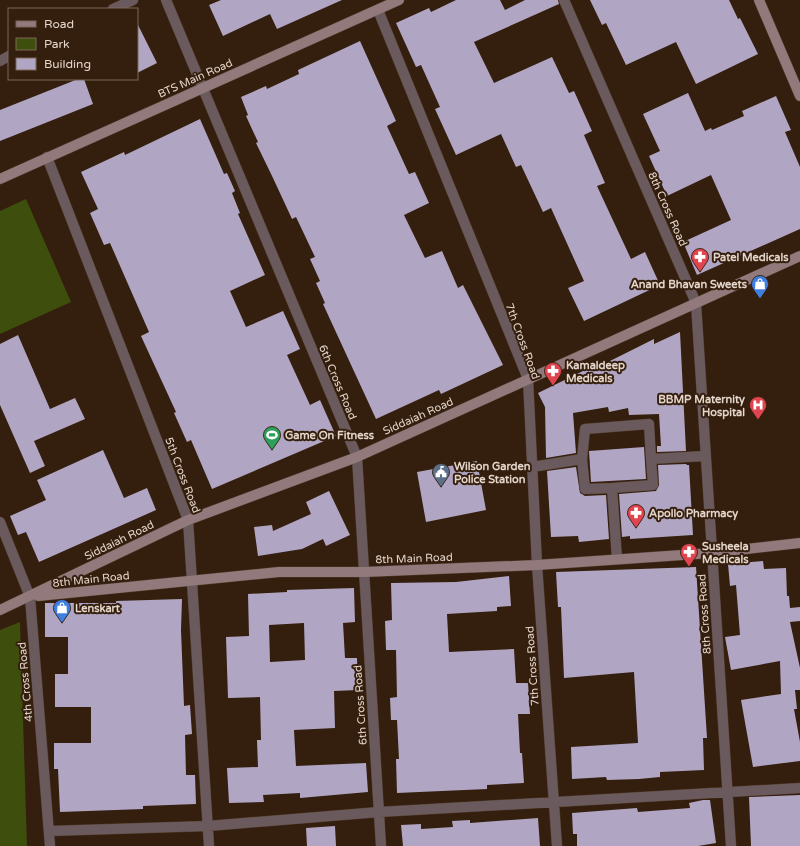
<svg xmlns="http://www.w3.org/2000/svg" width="800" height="846" viewBox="0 0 800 846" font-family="'Varela Round',sans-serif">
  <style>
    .green { fill: #3e4e0c }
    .building { fill: #b0a6c4; fill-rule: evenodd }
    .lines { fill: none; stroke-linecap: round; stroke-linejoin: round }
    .lane-casing { stroke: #503b2b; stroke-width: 11 }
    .street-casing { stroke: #503b2b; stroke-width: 11 }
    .secondary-casing { stroke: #503b2b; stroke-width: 11 }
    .lane { stroke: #6a5a5d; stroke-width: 10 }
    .street { stroke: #6a5a5d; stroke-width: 10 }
    .secondary { stroke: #91797c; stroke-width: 10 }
    .labels { text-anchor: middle; stroke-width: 4; stroke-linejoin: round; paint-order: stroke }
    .street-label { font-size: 11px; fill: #e5d6cb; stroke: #341e0d }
    .poi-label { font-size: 11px; font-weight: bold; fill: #e5d6cb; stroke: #341e0d; text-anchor: start }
  </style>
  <rect width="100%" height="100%" fill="#341e0d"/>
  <path class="green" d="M 26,199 L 71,302 L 0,334 L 0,211 Z
    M 20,622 L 27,846 L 0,846 L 0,630 Z"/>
  <path class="building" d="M 221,0 L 342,0 L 277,29 L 270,14 L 223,36 L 209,5 Z
    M 456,0 L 500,0 L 505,10 L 525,0 L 558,0 L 559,4 L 474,42 L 494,83 L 552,57 L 569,93 L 574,91 L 592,131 L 584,135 L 605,183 L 597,186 L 631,259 L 645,252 L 660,285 L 584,321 L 568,288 L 584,281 L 551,208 L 543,212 L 521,165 L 516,167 L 501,134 L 456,155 L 435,109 L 440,107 L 421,65 L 416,67 L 396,23 L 429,8 L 431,12 Z
    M 590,0 L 729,0 L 738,19 L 740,18 L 758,54 L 696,84 L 676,42 L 626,65 L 606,23 L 602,25 Z
    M 137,23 L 157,63 L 137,73 Z
    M 360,41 L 396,121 L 387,126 L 409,174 L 415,172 L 429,203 L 404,215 L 425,258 L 442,251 L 458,288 L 463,285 L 503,365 L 441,394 L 439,390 L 376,419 L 323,304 L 325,303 L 316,283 L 320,281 L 310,259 L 315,257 L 296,217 L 292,219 L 273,178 L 256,143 L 258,142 L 246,116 L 248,115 L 241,97 L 266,86 L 267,89 L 299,74 L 298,70 Z
    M 78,79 L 84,79 L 93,104 L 0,141 L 0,110 Z
    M 688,93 L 705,131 L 711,128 L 712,130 L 744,116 L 742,111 L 776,96 L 791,130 L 785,132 L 800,167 L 800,229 L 697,275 L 683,242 L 731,220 L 711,175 L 667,196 L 649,156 L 660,151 L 643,114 Z
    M 200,119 L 224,174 L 227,173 L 235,191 L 232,193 L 240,213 L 238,214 L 265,275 L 230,291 L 246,327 L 283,311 L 300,349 L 287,355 L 310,405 L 320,400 L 336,436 L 212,489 L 191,440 L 187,442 L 174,413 L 176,412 L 141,336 L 149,332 L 110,243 L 104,245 L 90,213 L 98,209 L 81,172 L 124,152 L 125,155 Z
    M 680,332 L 686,451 L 657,452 L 657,446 L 661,446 L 659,414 L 629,415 L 628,408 L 609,412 L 608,407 L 573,413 L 576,453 L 546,458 L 545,407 L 538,393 L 583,371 L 605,361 L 606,363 L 654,339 L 654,344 Z
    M 18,335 L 50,409 L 75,398 L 85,419 L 34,441 L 45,466 L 30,473 L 0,405 L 0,344 Z
    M 644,447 L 646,479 L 591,482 L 589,451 Z
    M 103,450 L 124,498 L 147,488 L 156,510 L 39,562 L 26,532 L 18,535 L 10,516 L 46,500 L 37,480 Z
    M 477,461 L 486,510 L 426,522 L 417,472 Z
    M 686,464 L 687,465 L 689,465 L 693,535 L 630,539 L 630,536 L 622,537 L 619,494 L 656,491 L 659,485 L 658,465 Z
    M 576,467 L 580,493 L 585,496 L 606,495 L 609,539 L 579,542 L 578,536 L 551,537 L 547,471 Z
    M 329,491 L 350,535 L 326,546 L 323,539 L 302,549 L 258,556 L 254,527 L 272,525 L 273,531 L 311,514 L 306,502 Z
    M 763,561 L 764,569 L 786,568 L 787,596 L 789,596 L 790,608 L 800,607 L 800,621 L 790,622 L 800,668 L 800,690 L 795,690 L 797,709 L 794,709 L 800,742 L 800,761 L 753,767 L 741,700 L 781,694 L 780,661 L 731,670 L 725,637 L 740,635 L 736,585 L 730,586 L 728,564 Z
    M 696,567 L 707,738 L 703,738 L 704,770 L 660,772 L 660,777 L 639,779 L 607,780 L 606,777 L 572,779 L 571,747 L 638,743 L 634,672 L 564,678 L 561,607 L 558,607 L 556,572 Z
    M 509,576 L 511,606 L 497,607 L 497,611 L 447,614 L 449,652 L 514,649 L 516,683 L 528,683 L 530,714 L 518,714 L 520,753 L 522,753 L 524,783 L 487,785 L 487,789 L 397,793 L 396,759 L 399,759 L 397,720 L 391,720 L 390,698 L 397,697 L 396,650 L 386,650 L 385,621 L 392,620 L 391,583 L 456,582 Z
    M 354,588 L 355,622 L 343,623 L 345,658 L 357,658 L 358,690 L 334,691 L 335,728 L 294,730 L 296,766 L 366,763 L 368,792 L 300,798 L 300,793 L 263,795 L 264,802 L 229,803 L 227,768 L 258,767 L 257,740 L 261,740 L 260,697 L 228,698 L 226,637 L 249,636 L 248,594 L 287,592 L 287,590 ZM 304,623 L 305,660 L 270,662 L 269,625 Z
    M 182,599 L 181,630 L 184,706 L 190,705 L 192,734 L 185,735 L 186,775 L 195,775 L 196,804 L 143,806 L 143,809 L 60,812 L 58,769 L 54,769 L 54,743 L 91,743 L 91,707 L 55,707 L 55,674 L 68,674 L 68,637 L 45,637 L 45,603 L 116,603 L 116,601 Z
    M 800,795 L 800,846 L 751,846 L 749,797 Z
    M 703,800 L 710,800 L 716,843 L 698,846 L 577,846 L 577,834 L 573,834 L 572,813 L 637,808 L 638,812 L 690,808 L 689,803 Z
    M 538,818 L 540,846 L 403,846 L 401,825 L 421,824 L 421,829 L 453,827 L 452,821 L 470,820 L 470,823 Z
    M 335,826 L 336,846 L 307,846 L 306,828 Z"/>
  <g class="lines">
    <defs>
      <path id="lane" d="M 113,9 L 133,0
        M 0,61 L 9,56"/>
      <path id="street" d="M 166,0 L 357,457 L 381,846
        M 564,0 L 696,303 L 731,846
        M 378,10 L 528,379 L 537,565 L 557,846
        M 47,157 L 188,520 L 209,846
        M 582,459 L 585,429 L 649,424 L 651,459
        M 532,467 L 582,459 L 585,489 L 612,488 L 617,559
        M 612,488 L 653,485 L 651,459 L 705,456
        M 0,522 L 30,597 L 50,846
        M 49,831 L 208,826 L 379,812 L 800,788"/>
      <path id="secondary" d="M 759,0 L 800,96
        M 0,179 L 399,0
        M 38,596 L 279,572 L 364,572 L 537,565 L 711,553 L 800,543
        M 0,610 L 188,520 L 357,457 L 800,256"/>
    </defs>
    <use href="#lane" class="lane-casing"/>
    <use href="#street" class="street-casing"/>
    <use href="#secondary" class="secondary-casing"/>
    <use href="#lane" class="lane"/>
    <use href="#street" class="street"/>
    <use href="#secondary" class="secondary"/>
  </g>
  <defs>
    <symbol id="pharmacy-pin" viewBox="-11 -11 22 30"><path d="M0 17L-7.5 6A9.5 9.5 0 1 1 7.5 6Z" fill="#e0444e" stroke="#341e0d"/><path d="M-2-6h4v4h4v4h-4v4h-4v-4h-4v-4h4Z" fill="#fff"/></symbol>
    <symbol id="shop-pin" viewBox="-11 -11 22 30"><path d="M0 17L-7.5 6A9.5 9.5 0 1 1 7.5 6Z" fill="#3f7fe0" stroke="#341e0d"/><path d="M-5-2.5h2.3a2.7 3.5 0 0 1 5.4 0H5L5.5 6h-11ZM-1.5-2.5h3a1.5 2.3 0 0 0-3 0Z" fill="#fff"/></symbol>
    <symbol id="hospital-pin" viewBox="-11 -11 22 30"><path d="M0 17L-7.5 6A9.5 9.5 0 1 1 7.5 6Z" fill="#e0444e" stroke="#341e0d"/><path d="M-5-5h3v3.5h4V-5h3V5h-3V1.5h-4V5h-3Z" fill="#fff"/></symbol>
    <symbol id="stadium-pin" viewBox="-11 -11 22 30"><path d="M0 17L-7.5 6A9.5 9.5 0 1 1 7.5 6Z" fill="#2e9e5b" stroke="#341e0d"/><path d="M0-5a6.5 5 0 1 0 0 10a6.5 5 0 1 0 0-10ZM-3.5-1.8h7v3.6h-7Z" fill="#fff"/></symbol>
    <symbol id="civic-pin" viewBox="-11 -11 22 30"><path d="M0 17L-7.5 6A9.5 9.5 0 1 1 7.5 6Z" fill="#5c6f8a" stroke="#341e0d"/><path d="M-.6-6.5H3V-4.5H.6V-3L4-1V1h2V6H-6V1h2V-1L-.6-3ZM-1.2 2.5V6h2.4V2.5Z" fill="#fff"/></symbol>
  </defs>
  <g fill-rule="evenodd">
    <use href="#pharmacy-pin" x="690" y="247" width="20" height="27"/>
    <use href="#shop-pin" x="750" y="274" width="20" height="27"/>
    <use href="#pharmacy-pin" x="543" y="361" width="20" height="27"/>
    <use href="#hospital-pin" x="748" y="395" width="20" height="27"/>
    <use href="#stadium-pin" x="262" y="425" width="20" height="27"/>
    <use href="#civic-pin" x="431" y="462" width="20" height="27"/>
    <use href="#pharmacy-pin" x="626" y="503" width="20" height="27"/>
    <use href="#pharmacy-pin" x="679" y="542" width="20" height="27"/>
    <use href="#shop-pin" x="52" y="598" width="20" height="27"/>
  </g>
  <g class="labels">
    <g class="street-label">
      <text transform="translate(195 78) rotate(-24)" y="4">BTS Main Road</text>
      <text transform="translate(668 209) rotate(66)" y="4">8th Cross Road</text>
      <text transform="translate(523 341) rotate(70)" y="4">7th Cross Road</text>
      <text transform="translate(338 382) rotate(67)" y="4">6th Cross Road</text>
      <text transform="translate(418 416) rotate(-24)" y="4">Siddaiah Road</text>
      <text transform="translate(183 475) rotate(69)" y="4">5th Cross Road</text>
      <text transform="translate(119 540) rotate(-26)" y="4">Siddaiah Road</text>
      <text transform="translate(414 558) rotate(-2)" y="4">8th Main Road</text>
      <text transform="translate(91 579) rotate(-6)" y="4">8th Main Road</text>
      <text transform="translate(704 614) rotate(-94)" y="4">8th Cross Road</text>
      <text transform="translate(532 666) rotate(-94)" y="4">7th Cross Road</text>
      <text transform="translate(25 682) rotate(-95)" y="4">4th Cross Road</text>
      <text transform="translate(360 705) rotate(-94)" y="4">6th Cross Road</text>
    </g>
    <g class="poi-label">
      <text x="713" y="261">Patel Medicals</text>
      <text x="747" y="288" text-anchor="end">Anand Bhavan Sweets</text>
      <text x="566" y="369">Kamaldeep<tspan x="566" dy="13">Medicals</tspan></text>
      <text x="745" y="403" text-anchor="end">BBMP Maternity<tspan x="745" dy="13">Hospital</tspan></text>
      <text x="285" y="439">Game On Fitness</text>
      <text x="454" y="470">Wilson Garden<tspan x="454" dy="13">Police Station</tspan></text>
      <text x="649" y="517">Apollo Pharmacy</text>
      <text x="702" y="550">Susheela<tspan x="702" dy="13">Medicals</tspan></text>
      <text x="75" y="612">Lenskart</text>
    </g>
  </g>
  <rect x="8" y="8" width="130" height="72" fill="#341e0d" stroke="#7b6859"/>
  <rect x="16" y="21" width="20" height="6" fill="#91797c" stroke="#7b6859"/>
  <text x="44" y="28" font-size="12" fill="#e5d6cb">Road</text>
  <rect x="16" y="38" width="20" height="12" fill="#3e4e0c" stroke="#7b6859"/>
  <text x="44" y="48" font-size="12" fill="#e5d6cb">Park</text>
  <rect x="16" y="58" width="20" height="12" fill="#b0a6c4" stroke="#7b6859"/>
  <text x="44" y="68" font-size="12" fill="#e5d6cb">Building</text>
</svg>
